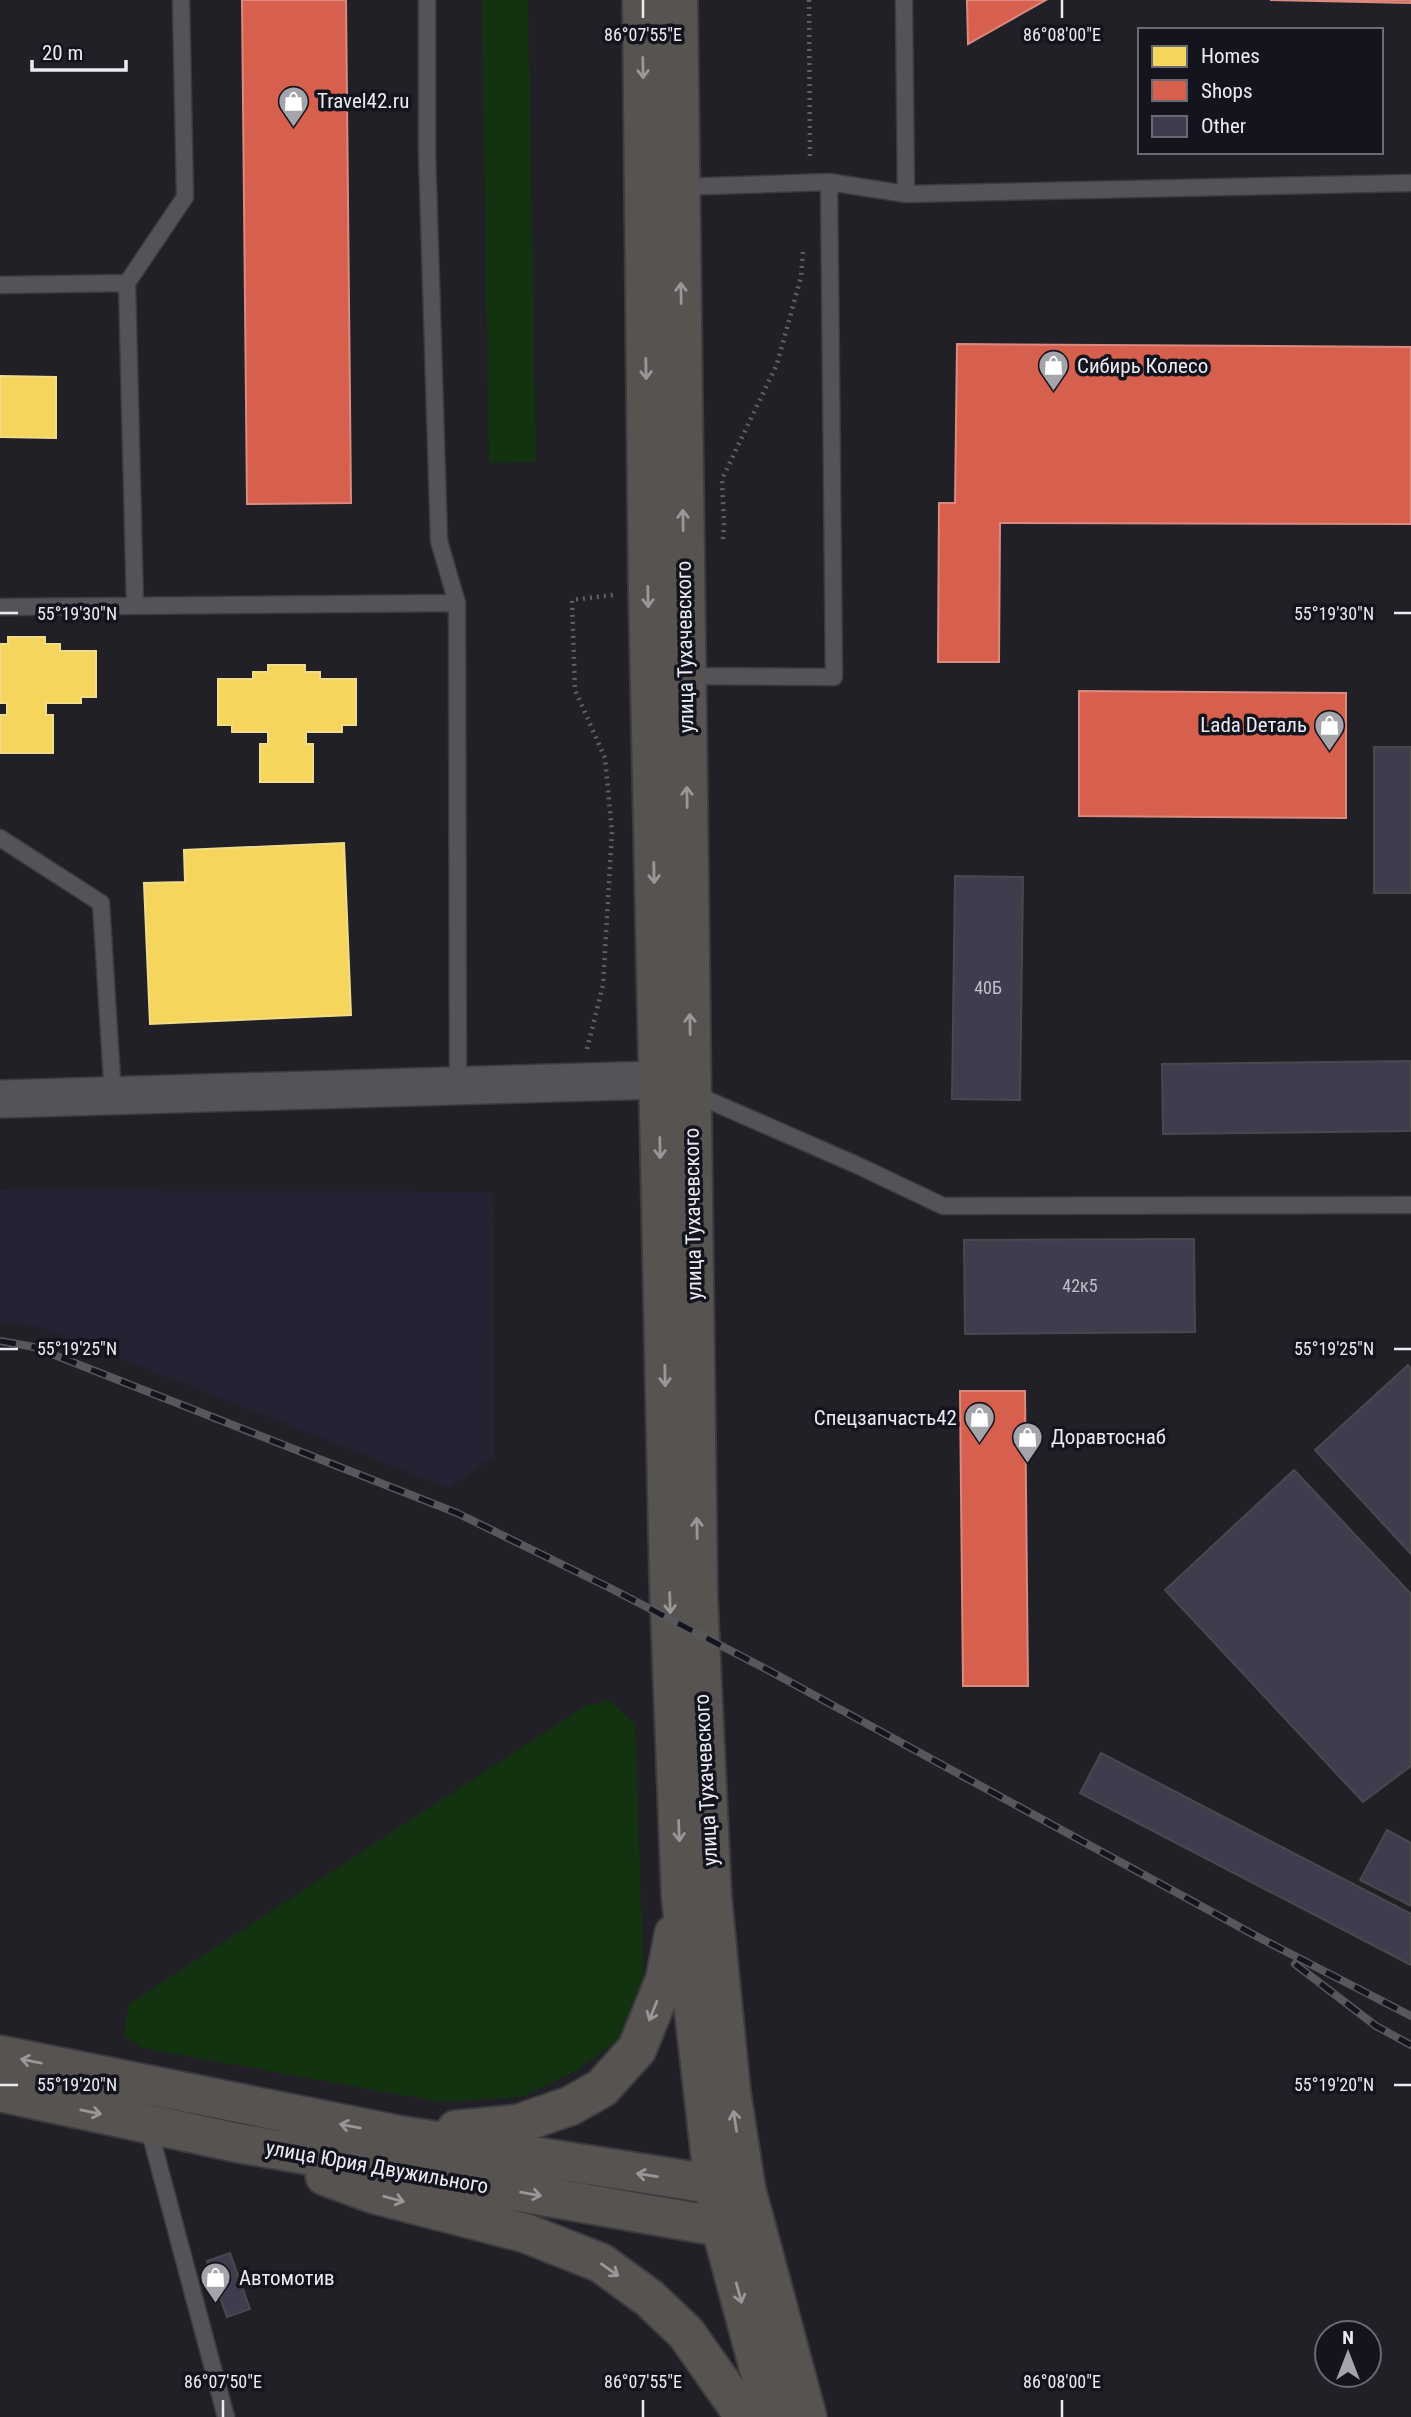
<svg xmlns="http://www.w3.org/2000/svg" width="1411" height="2417" viewBox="0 0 1411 2417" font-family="'Roboto Condensed',sans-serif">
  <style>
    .built { fill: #242333 }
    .green { fill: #123210 }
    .homes { fill: #f6d55c; stroke: #f3dc89; stroke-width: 2 }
    .shops { fill: #d6604d; stroke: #dc8a7f; stroke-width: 2 }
    .building { fill: #3e3c4d; stroke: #48484d; stroke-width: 2 }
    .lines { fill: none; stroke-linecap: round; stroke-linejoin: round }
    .service-casing { stroke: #3b3b40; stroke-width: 19 }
    .tertiary-casing { stroke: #3b3b40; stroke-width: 40 }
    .primary-casing { stroke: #3b3b40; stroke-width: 42 }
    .path { stroke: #606064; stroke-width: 4.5; stroke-dasharray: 2 5; stroke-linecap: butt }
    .service { stroke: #535358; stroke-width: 16 }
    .tertiary { stroke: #535358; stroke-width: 37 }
    .primary { stroke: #575351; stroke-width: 38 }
    .rail-casing { stroke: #57575c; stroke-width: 8 }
    .rail { stroke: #14141f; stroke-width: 5; stroke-dasharray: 16; stroke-linecap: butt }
    .oneway { stroke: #9a979a }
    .ticks { fill: none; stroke: #ebebf3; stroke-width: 2.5 }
    .labels { text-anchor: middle; stroke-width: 7; stroke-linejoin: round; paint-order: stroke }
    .number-label { font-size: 18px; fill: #c0bfca }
    .poi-label { font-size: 21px; fill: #ebebf3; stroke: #14141f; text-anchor: start }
    .street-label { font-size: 21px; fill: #ebebf3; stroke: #14141f }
    .ticks-label { font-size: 18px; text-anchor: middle; fill: #ebebf3; stroke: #14141f; stroke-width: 7; stroke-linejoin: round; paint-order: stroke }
  </style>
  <rect width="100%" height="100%" fill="#202026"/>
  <path class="built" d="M 0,1190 L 493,1192 L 494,1456 L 449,1488 L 43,1328 L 0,1321 Z"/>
  <path class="green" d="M 482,0 L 528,0 L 536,462 L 489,463 Z
    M 610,1701 L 635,1724 L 644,1996 L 620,2039 L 577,2070 L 521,2097 L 441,2102 L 142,2048 L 124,2036 L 129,2004 L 585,1706 Z"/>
  <path class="homes" d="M 0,376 L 56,377 L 56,438 L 0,437 Z
    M 8,637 L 45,637 L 45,644 L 60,644 L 60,651 L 96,651 L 96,697 L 81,697 L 81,703 L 46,703 L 46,715 L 53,715 L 53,753 L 0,753 L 0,715 L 7,715 L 7,703 L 0,703 L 0,644 L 8,644 Z
    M 268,665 L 305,665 L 305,672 L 320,672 L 320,679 L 356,679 L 356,725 L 342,725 L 342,732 L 306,732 L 306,744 L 313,744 L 313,782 L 260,782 L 260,744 L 268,744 L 268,732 L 232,732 L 232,725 L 218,725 L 218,679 L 253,679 L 253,672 L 268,672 Z
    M 344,843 L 351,1015 L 150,1024 L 144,883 L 185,882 L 184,850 Z"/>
  <path class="shops" d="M 242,0 L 346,0 L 351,503 L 247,504 Z
    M 967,0 L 1046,0 L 968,44 Z
    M 1270,0 L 1411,0 L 1411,3 Z
    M 957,344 L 1411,347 L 1411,524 L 1000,523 L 999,662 L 938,662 L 939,503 L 955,503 Z
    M 1079,691 L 1346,693 L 1346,818 L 1079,816 Z
    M 960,1391 L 1025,1391 L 1028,1686 L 963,1686 Z"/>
  <path class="building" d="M 1374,747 L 1411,747 L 1411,893 L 1374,893 Z
    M 955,876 L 1023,877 L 1020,1100 L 952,1099 Z
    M 1411,1061 L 1411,1131 L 1163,1134 L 1162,1064 Z
    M 1194,1239 L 1195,1332 L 965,1334 L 964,1240 Z
    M 1408,1365 L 1411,1369 L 1411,1554 L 1315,1450 Z
    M 1294,1470 L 1411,1594 L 1411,1766 L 1363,1802 L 1165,1590 Z
    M 1101,1753 L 1411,1914 L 1411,1965 L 1080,1793 Z
    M 1387,1830 L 1411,1843 L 1411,1906 L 1360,1880 Z
    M 230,2253 L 250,2309 L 227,2317 L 207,2261 Z"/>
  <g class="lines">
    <defs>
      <path id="service" d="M 427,0 L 427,152 L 439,541 L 457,603
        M 904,0 L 906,194
        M 678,187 L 829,182 L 906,194 L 1411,183
        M 127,283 L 135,606
        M 0,285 L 127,283 L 185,197 L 181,0
        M 0,607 L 457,603 L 458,1085
        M 684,676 L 834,677 L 829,182
        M 0,838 L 101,903 L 113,1096
        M 692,1093 L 859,1166 L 943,1206 L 1411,1205
        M 148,2125 L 226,2417"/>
      <path id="tertiary" d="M 0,1099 L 658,1080"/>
      <path id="primary" d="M 642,0 L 648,591 L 669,1582 L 681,1897 L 714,2186 L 721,2227 L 772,2417
        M 678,0 L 698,1598 L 712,1897 L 731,2092 L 746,2189 L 807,2417
        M 0,2055 L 398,2135 L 737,2188
        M 0,2092 L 238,2143 L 721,2227 L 745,2229
        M 456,2130 L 518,2124 L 570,2106 L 602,2088 L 637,2049 L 665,1980 L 674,1934
        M 325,2176 L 374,2194 L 525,2233 L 601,2263 L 649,2298 L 686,2333 L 745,2417"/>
    </defs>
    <use href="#service" class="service-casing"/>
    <use href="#tertiary" class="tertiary-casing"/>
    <use href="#primary" class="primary-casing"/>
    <path class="path" d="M 809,0 L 810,160
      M 723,539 L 724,524 L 722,479 L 777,364 L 801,277 L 803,252
      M 587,1049 L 603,985 L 612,832 L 605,758 L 575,690 L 572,600 L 613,595"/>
    <use href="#service" class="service"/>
    <use href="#tertiary" class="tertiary"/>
    <use href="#primary" class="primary"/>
    <defs>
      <path id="rail" d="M 0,1341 L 34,1347 L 457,1513 L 610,1588 L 768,1670 L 1258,1937 L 1411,2016
        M 1295,1964 L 1376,2026 L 1411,2045"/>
    </defs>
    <use href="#rail" class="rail-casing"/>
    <use href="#rail" class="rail"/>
  </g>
  <defs><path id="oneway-shaft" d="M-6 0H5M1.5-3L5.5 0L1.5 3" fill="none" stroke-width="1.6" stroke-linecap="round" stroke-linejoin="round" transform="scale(1.75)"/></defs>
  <g class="oneway">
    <use href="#oneway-shaft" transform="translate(643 68) rotate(89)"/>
    <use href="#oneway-shaft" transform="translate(681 293) rotate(-91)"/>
    <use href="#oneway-shaft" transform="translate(646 369) rotate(89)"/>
    <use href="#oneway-shaft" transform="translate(683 520) rotate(-91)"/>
    <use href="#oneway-shaft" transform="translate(648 597) rotate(89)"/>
    <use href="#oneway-shaft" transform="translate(687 797) rotate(-91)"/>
    <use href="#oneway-shaft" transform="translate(654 873) rotate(89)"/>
    <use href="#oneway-shaft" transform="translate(690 1024) rotate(-91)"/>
    <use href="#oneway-shaft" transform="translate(660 1148) rotate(89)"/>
    <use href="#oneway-shaft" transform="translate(665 1376) rotate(89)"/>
    <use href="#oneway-shaft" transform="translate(697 1528) rotate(-91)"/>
    <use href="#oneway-shaft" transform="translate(670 1603) rotate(88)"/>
    <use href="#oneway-shaft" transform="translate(679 1831) rotate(88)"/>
    <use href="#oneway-shaft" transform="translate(653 2011) rotate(112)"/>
    <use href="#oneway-shaft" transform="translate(31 2061) rotate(-169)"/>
    <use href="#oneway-shaft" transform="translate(91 2112) rotate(12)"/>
    <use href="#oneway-shaft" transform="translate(735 2121) rotate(-99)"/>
    <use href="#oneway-shaft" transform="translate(350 2126) rotate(-169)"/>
    <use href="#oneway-shaft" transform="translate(647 2175) rotate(-171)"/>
    <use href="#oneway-shaft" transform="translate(531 2194) rotate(10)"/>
    <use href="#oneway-shaft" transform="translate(394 2199) rotate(15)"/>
    <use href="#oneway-shaft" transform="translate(610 2270) rotate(35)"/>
    <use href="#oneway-shaft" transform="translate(739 2293) rotate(75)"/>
  </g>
  <path class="ticks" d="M 643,0 L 643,18M 1062,0 L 1062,18M 0,613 L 18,613M 1394,613 L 1411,613M 0,1349 L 18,1349M 1394,1349 L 1411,1349M 0,2085 L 18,2085M 1394,2085 L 1411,2085M 223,2400 L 223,2417M 643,2400 L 643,2417M 1062,2400 L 1062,2417"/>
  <defs>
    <symbol id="shop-pin" viewBox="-11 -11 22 30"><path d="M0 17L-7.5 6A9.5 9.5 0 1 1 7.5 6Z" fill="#a4a4ab" stroke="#14141f"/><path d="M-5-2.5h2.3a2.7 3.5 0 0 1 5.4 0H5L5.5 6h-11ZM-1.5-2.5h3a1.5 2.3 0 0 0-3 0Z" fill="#fff"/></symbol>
  </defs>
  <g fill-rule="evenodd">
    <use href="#shop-pin" x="276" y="84" width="35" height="47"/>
    <use href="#shop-pin" x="1036" y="348" width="35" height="47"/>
    <use href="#shop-pin" x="1312" y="708" width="35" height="47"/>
    <use href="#shop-pin" x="962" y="1400" width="35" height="47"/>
    <use href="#shop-pin" x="1010" y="1420" width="35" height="47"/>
    <use href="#shop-pin" x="198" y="2260" width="35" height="47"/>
  </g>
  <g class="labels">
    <g class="number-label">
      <text x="988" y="994">40Б</text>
      <text x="1080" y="1292">42к5</text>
    </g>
    <g class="poi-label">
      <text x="317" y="108">Travel42.ru</text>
      <text x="1077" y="373">Сибирь Колесо</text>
      <text x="1307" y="732" text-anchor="end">Lada Dеталь</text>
      <text x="957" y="1425" text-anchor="end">Спецзапчасть42</text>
      <text x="1051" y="1444">Доравтоснаб</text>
      <text x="239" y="2285">Автомотив</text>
    </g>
    <g class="street-label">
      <text transform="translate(685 647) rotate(-91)" y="7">улица Тухачевского</text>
      <text transform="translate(693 1214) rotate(-91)" y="7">улица Тухачевского</text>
      <text transform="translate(706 1780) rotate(-93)" y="7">улица Тухачевского</text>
      <text transform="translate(377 2167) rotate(10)" y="7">улица Юрия Двужильного</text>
    </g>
  </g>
  <g class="ticks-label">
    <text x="643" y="41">86°07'55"E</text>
    <text x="1062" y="41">86°08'00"E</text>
    <text x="77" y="620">55°19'30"N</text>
    <text x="1334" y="620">55°19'30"N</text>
    <text x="77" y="1355">55°19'25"N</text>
    <text x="1334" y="1355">55°19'25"N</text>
    <text x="77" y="2091">55°19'20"N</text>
    <text x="1334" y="2091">55°19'20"N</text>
    <text x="223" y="2388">86°07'50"E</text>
    <text x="643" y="2388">86°07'55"E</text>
    <text x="1062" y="2388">86°08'00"E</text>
  </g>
  <rect x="1138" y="28" width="245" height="126" fill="#14141f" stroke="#6a6a74" stroke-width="2"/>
  <rect x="1152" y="46" width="35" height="21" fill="#f6d55c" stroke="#6a6a74" stroke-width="2"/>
  <text x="1201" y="63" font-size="21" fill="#ebebf3">Homes</text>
  <rect x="1152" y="80" width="35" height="21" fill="#d6604d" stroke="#6a6a74" stroke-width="2"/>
  <text x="1201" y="98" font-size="21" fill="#ebebf3">Shops</text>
  <rect x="1152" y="116" width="35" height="21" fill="#3e3c4d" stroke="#6a6a74" stroke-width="2"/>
  <text x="1201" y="133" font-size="21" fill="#ebebf3">Other</text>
  <g transform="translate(1348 2354)"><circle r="33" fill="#14141f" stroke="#6a6a74" stroke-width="2"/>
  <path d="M0-5L12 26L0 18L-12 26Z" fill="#a4a4ab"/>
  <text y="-10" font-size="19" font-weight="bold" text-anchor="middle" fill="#ebebf3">N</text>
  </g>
  <path d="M32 60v10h94v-10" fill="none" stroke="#ebebf3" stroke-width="3.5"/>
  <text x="42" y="60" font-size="21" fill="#ebebf3" stroke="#14141f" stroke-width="5" paint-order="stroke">20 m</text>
</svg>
